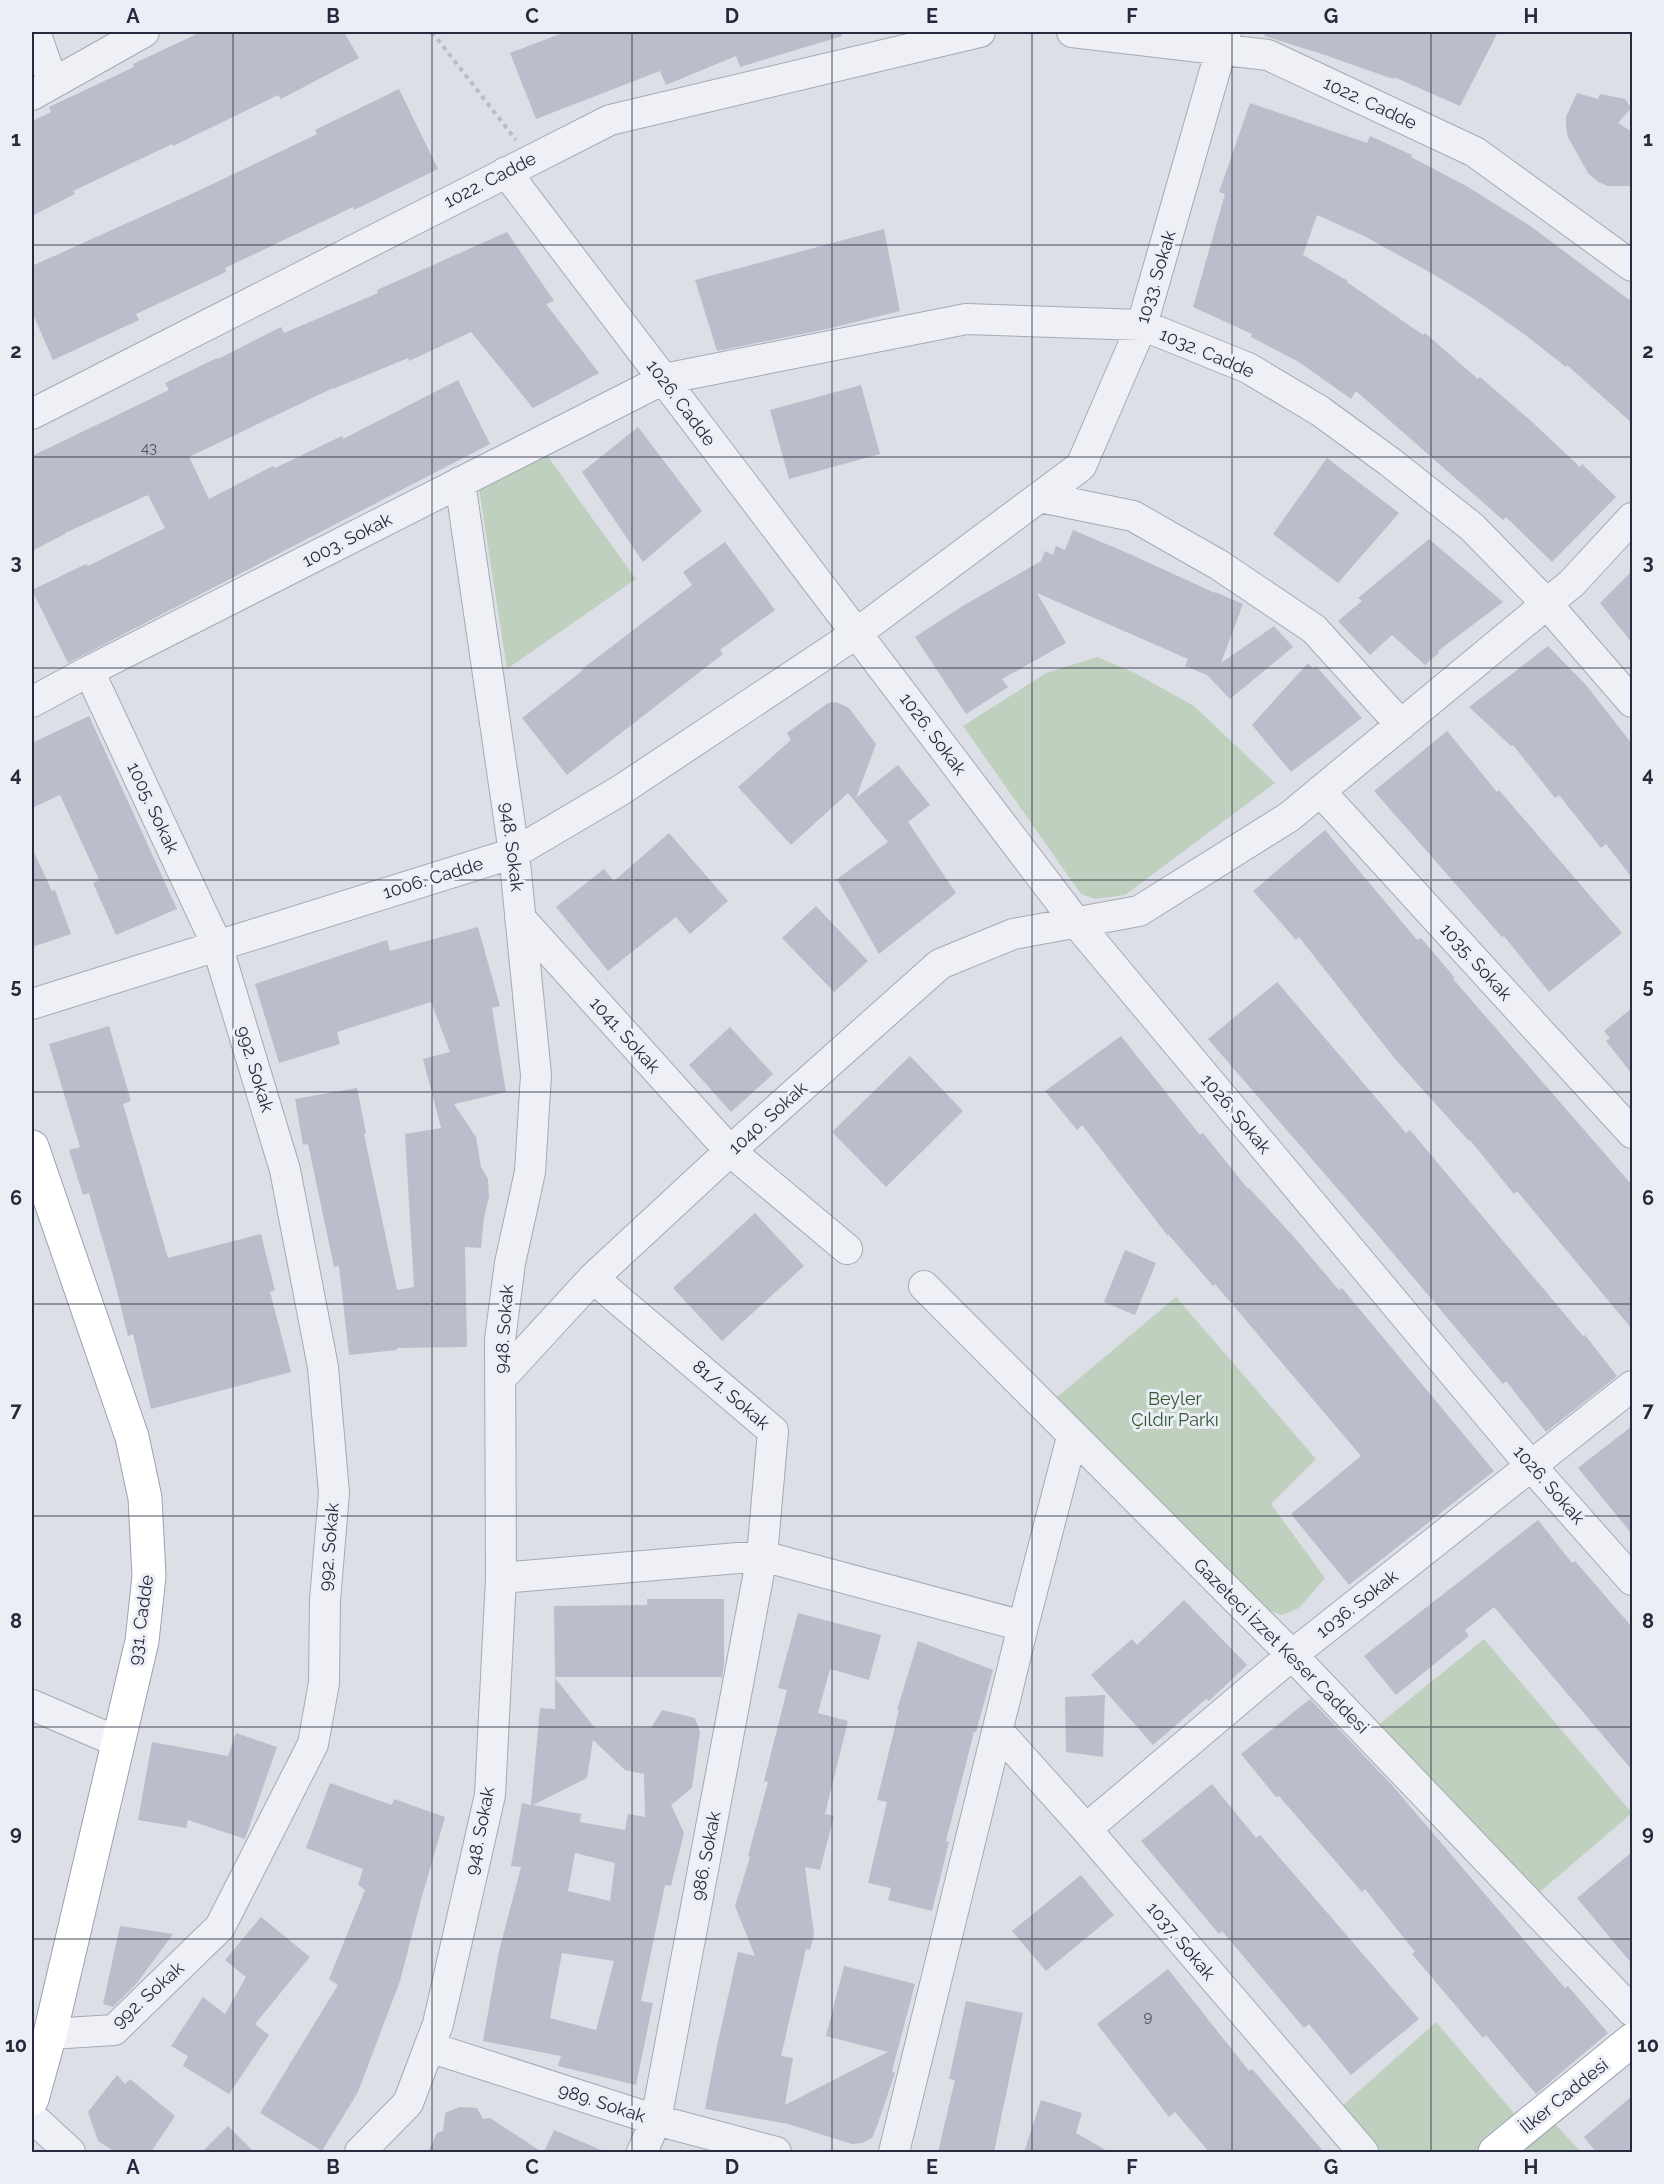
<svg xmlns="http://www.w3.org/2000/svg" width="1664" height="2184" viewBox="0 0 1664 2184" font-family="Raleway,sans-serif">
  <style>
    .green { fill: #bfd1be }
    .building { fill: #babdca; fill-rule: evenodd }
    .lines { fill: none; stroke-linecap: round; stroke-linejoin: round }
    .minor-casing { stroke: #a6a9b4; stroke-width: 32 }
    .major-casing { stroke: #9ca1b3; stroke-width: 35 }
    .path { stroke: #bbbdc5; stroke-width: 4; stroke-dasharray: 4.5 4.5; stroke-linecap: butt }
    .minor { stroke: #eff0f5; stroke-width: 30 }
    .major { stroke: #fff; stroke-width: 33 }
    .grid { fill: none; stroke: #262a3d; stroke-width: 1.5; stroke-opacity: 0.55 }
    .labels { text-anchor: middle; stroke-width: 6; stroke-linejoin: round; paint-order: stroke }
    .number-label { font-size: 15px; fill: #4b4f60 }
    .street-label { font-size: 18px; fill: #262a3d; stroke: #eceef5 }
    .park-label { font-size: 18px; fill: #345933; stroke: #eceef5 }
    .neatline { fill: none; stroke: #262a3d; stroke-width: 2 }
    .grid-label { font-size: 20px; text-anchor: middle; font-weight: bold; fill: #262a3d }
  </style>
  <rect width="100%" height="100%" fill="#dddfe7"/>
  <path class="green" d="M 546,454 L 636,579 L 507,669 L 479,489 Z
    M 1097,657 L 1135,673 L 1194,706 L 1275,783 L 1125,895 L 1095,899 L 1081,894 L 963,726 L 1046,673 Z
    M 1176,1297 L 1316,1459 L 1271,1504 L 1325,1578 L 1299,1608 L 1282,1615 L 1268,1610 L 1057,1397 Z
    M 1484,1639 L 1632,1813 L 1528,1902 L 1367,1734 Z
    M 1436,2022 L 1526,2127 L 1544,2112 L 1581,2152 L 1363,2152 L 1331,2116 Z"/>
  <path class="building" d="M 201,32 L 344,32 L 359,58 L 281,99 L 278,95 L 173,146 L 172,144 L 73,191 L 75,194 L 32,216 L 32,121 L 51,112 L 49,107 L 134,67 L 133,64 Z
    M 565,32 L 841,32 L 842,36 L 740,67 L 736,56 L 666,85 L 660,71 L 536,119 L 510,53 Z
    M 1265,32 L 1498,32 L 1460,106 L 1394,77 L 1393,79 L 1325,55 L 1264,36 Z
    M 399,89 L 438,169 L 354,210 L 353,207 L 225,268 L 226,272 L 136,314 L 139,320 L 53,360 L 32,312 L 32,266 L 198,191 L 317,134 L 315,130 Z
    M 1577,93 L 1598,99 L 1600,94 L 1625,99 L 1631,108 L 1618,123 L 1632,132 L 1632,186 L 1608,186 L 1598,182 L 1588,173 L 1568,137 L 1566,127 L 1566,117 Z
    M 1250,103 L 1367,143 L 1370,136 L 1412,155 L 1411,157 L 1468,187 L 1529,225 L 1632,302 L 1632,423 L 1567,365 L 1566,367 L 1524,334 L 1474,299 L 1431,273 L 1366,237 L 1317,215 L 1303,255 L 1348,281 L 1347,282 L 1423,335 L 1425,333 L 1478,379 L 1480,377 L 1531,421 L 1580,467 L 1582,464 L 1616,497 L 1552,562 L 1506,517 L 1503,520 L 1356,391 L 1351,399 L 1299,362 L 1251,337 L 1252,334 L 1193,307 L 1225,194 L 1219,192 Z
    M 884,229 L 900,311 L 827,329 L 717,351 L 695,280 Z
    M 507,232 L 554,301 L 546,304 L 599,373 L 533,408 L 471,332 L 409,361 L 408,358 L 333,389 L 333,388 L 189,457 L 209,499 L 273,466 L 275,468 L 342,436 L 343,439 L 458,380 L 490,444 L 68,663 L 32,590 L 86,564 L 88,566 L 165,528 L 148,495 L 65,533 L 65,534 L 32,551 L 32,456 L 169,390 L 165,383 L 217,358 L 218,359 L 281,327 L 284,333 L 378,293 L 377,290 Z
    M 861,385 L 880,454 L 789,479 L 770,410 Z
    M 638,427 L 702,511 L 643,562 L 582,472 Z
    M 1327,458 L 1399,513 L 1338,583 L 1273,534 Z
    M 1073,530 L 1132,555 L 1215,593 L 1215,592 L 1243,604 L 1221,663 L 1274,626 L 1293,647 L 1230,699 L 1207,675 L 1185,666 L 1188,659 L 1037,593 L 1066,643 L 1002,679 L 1008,687 L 966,714 L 915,637 L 961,607 L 1041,561 L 1045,551 L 1053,555 L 1056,546 L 1065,550 Z
    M 1429,539 L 1503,602 L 1438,651 L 1439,653 L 1425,665 L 1392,635 L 1370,655 L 1338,621 L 1362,601 L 1358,598 Z
    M 725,542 L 775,610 L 720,650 L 723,654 L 567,775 L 522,718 L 582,671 L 581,670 L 692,585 L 683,572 Z
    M 1632,571 L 1632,643 L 1600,603 Z
    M 1548,646 L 1586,685 L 1632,744 L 1632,878 L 1606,844 L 1601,848 L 1559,795 L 1555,798 L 1513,745 L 1511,746 L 1469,707 Z
    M 1308,663 L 1313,669 L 1316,666 L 1362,718 L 1291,772 L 1252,725 Z
    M 836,702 L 849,708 L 876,744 L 856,798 L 898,765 L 930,805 L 908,822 L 956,893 L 879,954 L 837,879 L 888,842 L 848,793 L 791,845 L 738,787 L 791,740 L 787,733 L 828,703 Z
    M 89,716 L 177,909 L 116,935 L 93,883 L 99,880 L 60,795 L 32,808 L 32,743 Z
    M 1447,731 L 1497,792 L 1499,790 L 1622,933 L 1549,992 L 1504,936 L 1502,937 L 1374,791 Z
    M 1325,830 L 1417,940 L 1421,938 L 1455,978 L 1453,979 L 1632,1185 L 1632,1329 L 1517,1191 L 1514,1194 L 1470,1140 L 1469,1141 L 1395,1059 L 1299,937 L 1296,940 L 1253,891 Z
    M 669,833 L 728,901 L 690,934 L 676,917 L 608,971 L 556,907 L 604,869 L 614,881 Z
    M 32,848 L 52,891 L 55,890 L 71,934 L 32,947 Z
    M 816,906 L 868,961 L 834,992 L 782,938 Z
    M 478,927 L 500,1006 L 492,1008 L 506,1092 L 454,1104 L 476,1137 L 481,1167 L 488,1179 L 489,1197 L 484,1217 L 481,1248 L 465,1247 L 467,1347 L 397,1348 L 397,1350 L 349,1355 L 339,1266 L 334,1267 L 308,1144 L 303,1145 L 295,1099 L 357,1088 L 366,1133 L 364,1134 L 397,1290 L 414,1287 L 405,1134 L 441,1128 L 423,1059 L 450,1052 L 431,1002 L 337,1032 L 340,1044 L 279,1063 L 255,984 L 387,940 L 390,951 Z
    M 1277,982 L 1406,1133 L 1410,1130 L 1583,1336 L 1585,1335 L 1617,1376 L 1546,1432 L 1506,1381 L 1503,1384 L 1375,1232 L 1208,1039 Z
    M 1632,1008 L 1632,1074 L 1606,1041 L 1610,1038 L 1604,1031 Z
    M 109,1026 L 131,1101 L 123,1104 L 168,1258 L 261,1234 L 275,1290 L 270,1292 L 291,1372 L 151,1409 L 133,1334 L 128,1336 L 114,1279 L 89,1193 L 83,1195 L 69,1150 L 80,1147 L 49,1044 Z
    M 730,1027 L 773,1074 L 731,1112 L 689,1065 Z
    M 1121,1036 L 1200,1135 L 1203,1133 L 1248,1189 L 1249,1188 L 1293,1236 L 1339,1290 L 1342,1288 L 1494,1471 L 1349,1585 L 1291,1514 L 1361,1456 L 1215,1284 L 1213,1286 L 1168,1234 L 1168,1236 L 1082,1125 L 1077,1130 L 1045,1091 Z
    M 910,1056 L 963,1111 L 886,1187 L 832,1132 Z
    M 755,1213 L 804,1266 L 722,1341 L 673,1288 Z
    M 1125,1250 L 1156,1263 L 1135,1315 L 1104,1302 Z
    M 1632,1426 L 1632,1534 L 1578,1468 Z
    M 1538,1520 L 1572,1563 L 1575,1561 L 1632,1627 L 1632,1770 L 1494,1607 L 1465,1630 L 1469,1636 L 1396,1695 L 1364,1656 Z
    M 647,1599 L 724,1599 L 724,1664 L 722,1677 L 555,1677 L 554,1606 L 647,1605 Z
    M 1184,1600 L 1247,1665 L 1209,1701 L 1206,1699 L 1153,1745 L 1091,1675 L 1132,1639 L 1137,1645 Z
    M 798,1613 L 881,1635 L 869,1680 L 830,1669 L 818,1713 L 848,1721 L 825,1814 L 834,1816 L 820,1870 L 805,1867 L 814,1934 L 810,1950 L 806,1949 L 781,2056 L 793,2058 L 785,2105 L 888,2052 L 826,2036 L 844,1966 L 915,1984 L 892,2071 L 895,2073 L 877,2126 L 872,2138 L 863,2143 L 852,2144 L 788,2124 L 705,2109 L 717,2046 L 738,1952 L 755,1956 L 735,1906 L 750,1857 L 748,1856 L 768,1782 L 764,1781 L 787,1690 L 778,1688 Z
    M 918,1641 L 993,1670 L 976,1732 L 974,1732 L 946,1841 L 949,1842 L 932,1911 L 888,1900 L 891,1888 L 868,1883 L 887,1802 L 877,1800 L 899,1710 L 897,1710 Z
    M 555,1678 L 595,1728 L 651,1728 L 662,1710 L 695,1718 L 700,1732 L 692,1788 L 671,1805 L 684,1833 L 671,1886 L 665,1885 L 641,2001 L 653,2003 L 636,2085 L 558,2066 L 561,2056 L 483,2041 L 499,1951 L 521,1867 L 511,1866 L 522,1803 L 531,1805 L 540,1708 L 555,1709 ZM 593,1740 L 625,1770 L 644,1774 L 645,1817 L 628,1814 L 625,1830 L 580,1822 L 581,1814 L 533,1805 L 587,1778 ZM 575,1853 L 615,1863 L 610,1901 L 568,1891 ZM 562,1953 L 614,1961 L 596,2030 L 550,2018 Z
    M 1105,1695 L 1103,1757 L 1066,1752 L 1065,1697 Z
    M 1310,1699 L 1391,1784 L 1565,1988 L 1568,1986 L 1608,2033 L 1536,2094 L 1486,2035 L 1483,2038 L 1412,1954 L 1415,1952 L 1365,1889 L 1362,1892 L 1279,1796 L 1276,1797 L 1241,1754 Z
    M 236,1733 L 277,1747 L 245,1839 L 188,1820 L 186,1828 L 138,1820 L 152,1742 L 228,1756 Z
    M 330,1783 L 392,1805 L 394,1799 L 445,1817 L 421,1900 L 400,1981 L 358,2092 L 322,2151 L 260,2113 L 338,1985 L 329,1979 L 365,1890 L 358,1885 L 363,1869 L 306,1848 Z
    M 1212,1784 L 1256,1838 L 1260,1835 L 1419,2019 L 1351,2075 L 1309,2024 L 1304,2028 L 1222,1931 L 1219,1934 L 1141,1841 Z
    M 1632,1852 L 1632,1964 L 1577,1898 Z
    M 1081,1875 L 1114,1915 L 1046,1971 L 1012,1931 Z
    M 261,1917 L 310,1957 L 255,2024 L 269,2035 L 229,2094 L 183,2066 L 188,2056 L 171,2046 L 203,1997 L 225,2014 L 246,1977 L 225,1960 Z
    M 120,1926 L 173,1934 L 137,1983 L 113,2007 L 103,2004 Z
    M 1168,1969 L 1249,2071 L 1252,2069 L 1324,2152 L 1209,2152 L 1175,2112 L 1169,2117 L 1097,2024 Z
    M 966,2001 L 1023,2013 L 994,2152 L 938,2152 L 955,2080 L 949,2079 Z
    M 117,2075 L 125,2084 L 130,2079 L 175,2116 L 151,2152 L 115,2152 L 98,2141 L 88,2112 Z
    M 1632,2096 L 1632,2152 L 1596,2152 L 1584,2137 Z
    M 1041,2100 L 1082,2113 L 1076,2133 L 1109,2152 L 1024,2152 Z
    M 460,2107 L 477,2108 L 483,2119 L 490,2118 L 542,2152 L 428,2152 L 437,2133 L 443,2131 L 445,2113 Z
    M 228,2126 L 254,2152 L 202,2152 Z
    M 554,2130 L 606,2152 L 544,2152 Z"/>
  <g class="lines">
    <defs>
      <path id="minor" d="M 35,32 L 53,83
        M 1072,32 L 1268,55 L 1475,152 L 1632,266
        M 32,95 L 144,32
        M 506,172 L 1075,921 L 1532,1467 L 1632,1580
        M 32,414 L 610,120 L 980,32
        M 1040,497 L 1133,516 L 1219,565 L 1314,629 L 1401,725
        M 32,702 L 89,671 L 664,379 L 966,319 L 1142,325 L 1248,368 L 1320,411 L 1390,462 L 1472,527 L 1547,604 L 1632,702
        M 1320,791 L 1632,1133
        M 520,918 L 730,1151 L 847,1249
        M 32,1004 L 514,853 L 621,790 L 857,633 L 1081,466 L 1142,325 L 1226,32
        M 593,1278 L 773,1431 L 762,1556 L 656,2120 L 642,2152
        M 924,1286 L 1292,1655 L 1632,2011
        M 500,1379 L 593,1278 L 730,1151 L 940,964 L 1013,934 L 1139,911 L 1289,817 L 1572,583 L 1632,518
        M 501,1578 L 762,1556 L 1023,1626 L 894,2152
        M 1023,1626 L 1072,1437
        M 32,1705 L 118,1742
        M 998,1731 L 1086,1829 L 1363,2152
        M 1086,1829 L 1292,1655 L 1632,1386
        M 50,2034 L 114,2030 L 220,1927 L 313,1744 L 324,1683 L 325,1600 L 334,1493 L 323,1367 L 285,1170 L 217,945 L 89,671
        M 429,2047 L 656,2120 L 776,2152
        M 32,2117 L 70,2152
        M 360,2152 L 408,2103 L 438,2024 L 490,1795 L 501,1578 L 500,1340 L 510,1263 L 530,1172 L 536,1075 L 514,853 L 460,482"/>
      <path id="major" d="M 32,1147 L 132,1437 L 145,1498 L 149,1576 L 142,1641 L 50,2034 L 32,2099
        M 1495,2152 L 1632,2040"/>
    </defs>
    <use href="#minor" class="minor-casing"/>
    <use href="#major" class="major-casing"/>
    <path class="path" d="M 432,32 L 516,140"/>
    <use href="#minor" class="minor"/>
    <use href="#major" class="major"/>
  </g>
  <path class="grid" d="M 233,32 L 233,2152M 432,32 L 432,2152M 632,32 L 632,2152M 832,32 L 832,2152M 1032,32 L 1032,2152M 1232,32 L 1232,2152M 1431,32 L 1431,2152M 32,245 L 1632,245M 32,457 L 1632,457M 32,668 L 1632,668M 32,880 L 1632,880M 32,1092 L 1632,1092M 32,1304 L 1632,1304M 32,1516 L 1632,1516M 32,1727 L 1632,1727M 32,1939 L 1632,1939"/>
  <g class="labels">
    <g class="number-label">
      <text x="149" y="453">43</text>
      <text x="1148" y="2022">9</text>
    </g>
    <g class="street-label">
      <text transform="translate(1370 103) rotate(25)" y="6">1022. Cadde</text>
      <text transform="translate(490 180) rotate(-27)" y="6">1022. Cadde</text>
      <text transform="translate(1156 277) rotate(-73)" y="6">1033. Sokak</text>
      <text transform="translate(1207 353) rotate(23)" y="6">1032. Cadde</text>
      <text transform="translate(681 403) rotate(53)" y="6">1026. Cadde</text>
      <text transform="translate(347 540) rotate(-27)" y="6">1003. Sokak</text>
      <text transform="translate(933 734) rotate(53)" y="6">1026. Sokak</text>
      <text transform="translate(153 808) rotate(65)" y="6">1005. Sokak</text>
      <text transform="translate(512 847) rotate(83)" y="6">948. Sokak</text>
      <text transform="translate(433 878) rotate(-17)" y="6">1006. Cadde</text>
      <text transform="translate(1476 962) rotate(48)" y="6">1035. Sokak</text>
      <text transform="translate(625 1035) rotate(48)" y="6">1041. Sokak</text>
      <text transform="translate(255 1069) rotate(73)" y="6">992. Sokak</text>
      <text transform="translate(1236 1114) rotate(50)" y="6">1026. Sokak</text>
      <text transform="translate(768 1118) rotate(-42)" y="6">1040. Sokak</text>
      <text transform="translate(504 1329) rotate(-86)" y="6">948. Sokak</text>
      <text transform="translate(731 1395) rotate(41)" y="6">81/1. Sokak</text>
      <text transform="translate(1549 1485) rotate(49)" y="6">1026. Sokak</text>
      <text transform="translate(329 1547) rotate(-85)" y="6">992. Sokak</text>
      <text transform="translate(1357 1604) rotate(-38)" y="6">1036. Sokak</text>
      <text transform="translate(141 1620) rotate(-82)" y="6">931. Cadde</text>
      <text transform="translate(1281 1646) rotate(45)" y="6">Gazeteci İzzet Keser Caddesi</text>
      <text transform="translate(480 1831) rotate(-79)" y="6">948. Sokak</text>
      <text transform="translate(706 1856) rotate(-79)" y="6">986. Sokak</text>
      <text transform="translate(1181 1941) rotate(50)" y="6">1037. Sokak</text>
      <text transform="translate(148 1995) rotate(-42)" y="6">992. Sokak</text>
      <text transform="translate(1564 2096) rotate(-39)" y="6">İlker Caddesi</text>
      <text transform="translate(602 2103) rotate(18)" y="6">989. Sokak</text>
    </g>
    <g class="park-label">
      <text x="1175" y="1405">Beyler<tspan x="1175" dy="21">Çıldır Parkı</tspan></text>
    </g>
  </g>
  <rect width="1664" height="2184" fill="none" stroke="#eceef5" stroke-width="66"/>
  <rect x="33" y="33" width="1598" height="2118" class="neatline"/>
  <g class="grid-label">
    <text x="133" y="23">A</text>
    <text x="333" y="23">B</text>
    <text x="532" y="23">C</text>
    <text x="732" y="23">D</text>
    <text x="932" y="23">E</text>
    <text x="1132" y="23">F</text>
    <text x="1331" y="23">G</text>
    <text x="1531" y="23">H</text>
    <text x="16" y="146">1</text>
    <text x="1648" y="146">1</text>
    <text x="16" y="358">2</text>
    <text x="1648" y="358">2</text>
    <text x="16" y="569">3</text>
    <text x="1648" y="569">3</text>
    <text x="16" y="781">4</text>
    <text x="1648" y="781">4</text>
    <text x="16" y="993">5</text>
    <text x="1648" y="993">5</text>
    <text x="16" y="1205">6</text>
    <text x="1648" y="1205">6</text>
    <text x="16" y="1417">7</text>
    <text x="1648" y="1417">7</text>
    <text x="16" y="1628">8</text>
    <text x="1648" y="1628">8</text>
    <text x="16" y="1840">9</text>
    <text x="1648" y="1840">9</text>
    <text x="16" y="2052">10</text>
    <text x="1648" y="2052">10</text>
    <text x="133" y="2174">A</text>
    <text x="333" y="2174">B</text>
    <text x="532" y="2174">C</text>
    <text x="732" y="2174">D</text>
    <text x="932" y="2174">E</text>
    <text x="1132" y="2174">F</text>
    <text x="1331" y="2174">G</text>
    <text x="1531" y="2174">H</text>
  </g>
</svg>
